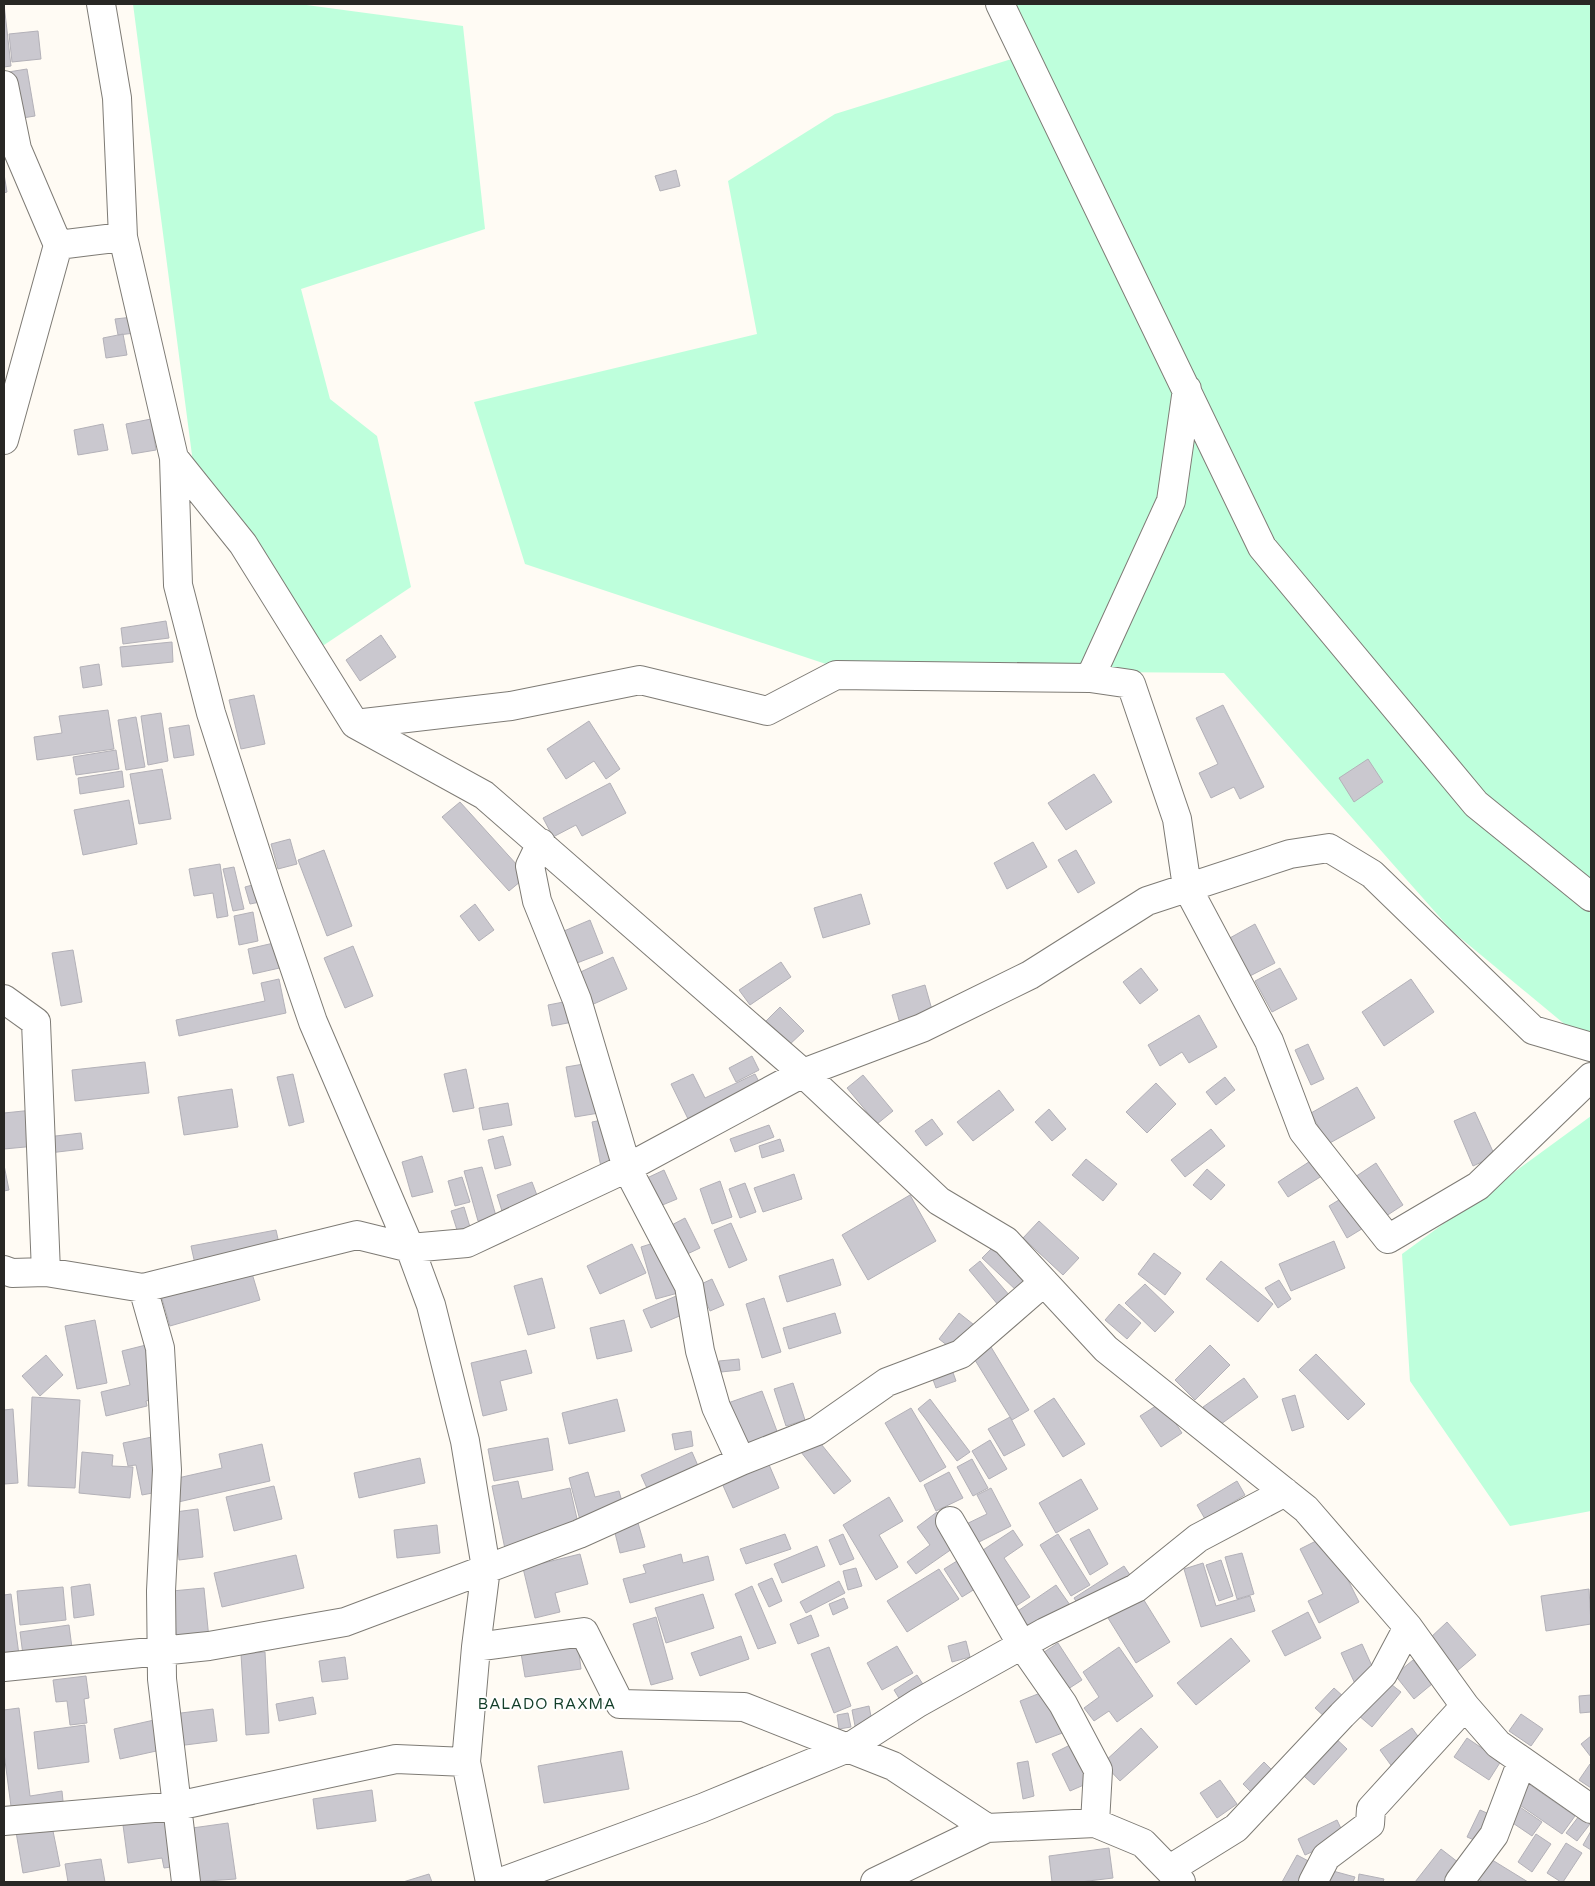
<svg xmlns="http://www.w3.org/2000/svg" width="1595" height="1886" viewBox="0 0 1595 1886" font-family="'Varela Round',sans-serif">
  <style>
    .green { fill: #beffdc }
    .building { fill: #cac8cf; stroke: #b3b1b8 }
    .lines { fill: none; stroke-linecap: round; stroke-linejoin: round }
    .street-casing { stroke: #7e7b75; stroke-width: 30 }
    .street { stroke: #fff; stroke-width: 28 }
    .labels { text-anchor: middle; stroke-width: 4; stroke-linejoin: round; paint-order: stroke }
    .quarter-label { font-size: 15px; letter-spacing: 1px; fill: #133e29; stroke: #fff }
  </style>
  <rect width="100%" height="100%" fill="#fffbf4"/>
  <path class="green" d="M 133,4 L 299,4 L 463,26 L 485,229 L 301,289 L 330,399 L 377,436 L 411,587 L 318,649 L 195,478 Z
    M 1008,4 L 1591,4 L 1591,1046 L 1452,931 L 1224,673 L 844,670 L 525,564 L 474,402 L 757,334 L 728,181 L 835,114 L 1031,53 Z
    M 1591,1116 L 1591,1511 L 1510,1526 L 1410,1381 L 1402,1254 Z"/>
  <path class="building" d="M 4,4 L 11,66 L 4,67 Z
    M 38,31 L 41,59 L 12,62 L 9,34 Z
    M 27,69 L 35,116 L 16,119 L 8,72 Z
    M 676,170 L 680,186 L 660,191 L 655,176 Z
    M 4,174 L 7,192 L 4,193 Z
    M 133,317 L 135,333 L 118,335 L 115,319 Z
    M 123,334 L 127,355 L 106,358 L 103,338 Z
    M 151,419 L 156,450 L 132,454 L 126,424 Z
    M 103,424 L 108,450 L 78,455 L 74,430 Z
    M 166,621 L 169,638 L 123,644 L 121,628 Z
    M 381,635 L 396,657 L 360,681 L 346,660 Z
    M 172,642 L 173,662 L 122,667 L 120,647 Z
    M 99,664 L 102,685 L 83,688 L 80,667 Z
    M 254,695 L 265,744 L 241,749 L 229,700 Z
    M 1223,705 L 1264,787 L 1240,799 L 1234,787 L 1211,798 L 1199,773 L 1218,764 L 1196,718 Z
    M 108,710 L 114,749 L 37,760 L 34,737 L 62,733 L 59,716 Z
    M 161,713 L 168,761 L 148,765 L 141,716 Z
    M 136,717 L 145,767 L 126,770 L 118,720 Z
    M 589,721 L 620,769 L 606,779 L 594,761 L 566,779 L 547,749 Z
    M 189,725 L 194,755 L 174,758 L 169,728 Z
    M 116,750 L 119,769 L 76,775 L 73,757 Z
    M 1368,759 L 1383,782 L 1354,802 L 1339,778 Z
    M 162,769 L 171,819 L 139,824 L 130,774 Z
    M 122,771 L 124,787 L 80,794 L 78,778 Z
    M 1094,774 L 1112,802 L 1066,830 L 1048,803 Z
    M 610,783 L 626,813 L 582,836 L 576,825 L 553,837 L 543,818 Z
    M 129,800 L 137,844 L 83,855 L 74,810 Z
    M 460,802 L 527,876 L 509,891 L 442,817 Z
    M 290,839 L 297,864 L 278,869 L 271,844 Z
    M 1033,842 L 1047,867 L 1007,889 L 994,863 Z
    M 324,850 L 352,926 L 327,936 L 298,860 Z
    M 1076,850 L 1095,883 L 1078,893 L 1058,860 Z
    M 220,864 L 228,916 L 217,918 L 213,893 L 194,896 L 189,869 Z
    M 234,867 L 244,909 L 233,911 L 223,869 Z
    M 256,884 L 260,902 L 250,904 L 245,887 Z
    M 861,894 L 870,924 L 823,938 L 814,908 Z
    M 475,904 L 494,930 L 479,941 L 460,916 Z
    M 253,912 L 258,941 L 239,945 L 234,916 Z
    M 590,920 L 603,953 L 577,963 L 564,931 Z
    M 1255,924 L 1275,963 L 1248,977 L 1228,939 Z
    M 278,942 L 284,967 L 253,974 L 248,949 Z
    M 353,946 L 373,996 L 345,1008 L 324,958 Z
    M 73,950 L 82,1002 L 61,1006 L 52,953 Z
    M 613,957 L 627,989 L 587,1007 L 572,976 Z
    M 781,962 L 791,977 L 750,1005 L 739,990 Z
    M 1141,968 L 1158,990 L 1140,1004 L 1123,982 Z
    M 1280,968 L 1297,999 L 1272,1012 L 1255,981 Z
    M 279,979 L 286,1013 L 179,1036 L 176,1020 L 265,1001 L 261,983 Z
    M 1411,979 L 1434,1012 L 1384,1046 L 1362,1012 Z
    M 925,985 L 934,1017 L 901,1027 L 892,995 Z
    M 574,1000 L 578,1021 L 552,1026 L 548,1005 Z
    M 780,1007 L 804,1031 L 787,1047 L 764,1023 Z
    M 1199,1015 L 1217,1047 L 1189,1063 L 1182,1052 L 1160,1066 L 1148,1045 Z
    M 1308,1044 L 1324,1079 L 1311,1085 L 1295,1050 Z
    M 752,1056 L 759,1070 L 736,1082 L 729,1068 Z
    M 145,1062 L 149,1093 L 75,1101 L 72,1070 Z
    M 590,1063 L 599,1113 L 575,1117 L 566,1067 Z
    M 466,1069 L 474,1108 L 453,1112 L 444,1074 Z
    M 293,1074 L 304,1122 L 289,1126 L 277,1077 Z
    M 693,1074 L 705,1098 L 755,1074 L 763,1090 L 691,1125 L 671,1084 Z
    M 863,1075 L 893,1111 L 877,1124 L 847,1088 Z
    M 1225,1077 L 1235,1090 L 1216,1105 L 1206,1092 Z
    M 1156,1083 L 1176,1104 L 1147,1133 L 1126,1112 Z
    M 1357,1087 L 1375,1118 L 1328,1144 L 1311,1113 Z
    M 232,1089 L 238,1127 L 184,1135 L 178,1097 Z
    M 999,1090 L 1014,1110 L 973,1141 L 957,1122 Z
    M 508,1103 L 512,1125 L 483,1130 L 479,1108 Z
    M 1049,1109 L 1066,1129 L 1052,1141 L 1035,1122 Z
    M 33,1110 L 36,1146 L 4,1149 L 4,1113 Z
    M 1475,1112 L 1495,1156 L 1473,1166 L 1454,1121 Z
    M 607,1119 L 617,1163 L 601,1167 L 592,1122 Z
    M 932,1119 L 943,1134 L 926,1146 L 915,1131 Z
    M 769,1125 L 774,1137 L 735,1152 L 730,1139 Z
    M 1211,1129 L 1225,1146 L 1185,1177 L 1171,1160 Z
    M 81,1133 L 83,1149 L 49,1153 L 47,1137 Z
    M 503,1136 L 511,1165 L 495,1169 L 488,1140 Z
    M 780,1139 L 784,1151 L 762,1158 L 759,1146 Z
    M 422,1156 L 433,1192 L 412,1197 L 402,1162 Z
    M 1315,1158 L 1325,1174 L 1288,1197 L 1278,1182 Z
    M 1086,1159 L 1117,1184 L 1103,1201 L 1072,1175 Z
    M 1376,1163 L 1403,1205 L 1383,1218 L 1355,1177 Z
    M 4,1165 L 9,1190 L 4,1191 Z
    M 482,1167 L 496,1216 L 478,1221 L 464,1171 Z
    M 1207,1169 L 1225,1185 L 1211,1200 L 1193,1185 Z
    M 664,1170 L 677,1199 L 660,1206 L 647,1178 Z
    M 794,1174 L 802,1199 L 763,1212 L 754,1188 Z
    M 462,1177 L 470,1202 L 455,1206 L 448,1181 Z
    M 720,1181 L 732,1217 L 712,1224 L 700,1189 Z
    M 532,1182 L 538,1198 L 502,1211 L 497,1195 Z
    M 745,1183 L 756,1212 L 740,1218 L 729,1189 Z
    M 910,1195 L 936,1241 L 868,1280 L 842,1235 Z
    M 1347,1195 L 1365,1227 L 1347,1238 L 1329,1206 Z
    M 464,1207 L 470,1227 L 457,1230 L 451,1211 Z
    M 685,1218 L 700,1248 L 683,1256 L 668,1227 Z
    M 1039,1221 L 1079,1258 L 1063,1275 L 1023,1238 Z
    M 731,1223 L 747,1260 L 729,1268 L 714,1230 Z
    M 276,1230 L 280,1248 L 195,1264 L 191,1246 Z
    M 663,1240 L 678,1293 L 656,1299 L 641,1247 Z
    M 1334,1241 L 1345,1268 L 1291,1291 L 1279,1264 Z
    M 632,1244 L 646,1273 L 600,1294 L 587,1266 Z
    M 996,1244 L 1030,1277 L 1017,1291 L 982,1258 Z
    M 1154,1253 L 1181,1273 L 1165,1295 L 1138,1274 Z
    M 833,1259 L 841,1285 L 787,1302 L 779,1276 Z
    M 980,1261 L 1010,1296 L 999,1306 L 969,1270 Z
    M 1221,1261 L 1273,1304 L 1258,1322 L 1206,1279 Z
    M 251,1270 L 260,1300 L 170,1326 L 161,1295 Z
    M 542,1278 L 555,1328 L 528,1335 L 514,1286 Z
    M 712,1279 L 724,1305 L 710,1311 L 699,1285 Z
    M 1279,1280 L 1291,1299 L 1278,1308 L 1265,1288 Z
    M 1145,1284 L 1174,1312 L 1155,1332 L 1125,1303 Z
    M 681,1294 L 689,1312 L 651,1328 L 643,1310 Z
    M 764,1298 L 781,1352 L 762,1358 L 746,1304 Z
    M 1119,1304 L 1141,1323 L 1127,1339 L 1105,1320 Z
    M 835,1313 L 841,1333 L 789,1349 L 783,1328 Z
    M 959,1313 L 978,1328 L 957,1353 L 939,1339 Z
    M 95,1320 L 107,1383 L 77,1389 L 65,1326 Z
    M 624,1320 L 632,1351 L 597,1359 L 590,1328 Z
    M 988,1342 L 1029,1410 L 1012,1420 L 970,1352 Z
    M 146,1345 L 158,1398 L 146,1401 L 147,1406 L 106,1416 L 101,1392 L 130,1385 L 122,1351 Z
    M 1210,1345 L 1230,1365 L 1195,1400 L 1175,1380 Z
    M 526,1350 L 532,1373 L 500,1381 L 507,1410 L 483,1416 L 471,1363 Z
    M 1316,1354 L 1365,1404 L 1348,1420 L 1299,1370 Z
    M 46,1355 L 63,1375 L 40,1396 L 22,1376 Z
    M 739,1359 L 740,1370 L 721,1372 L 719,1361 Z
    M 951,1367 L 956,1381 L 936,1388 L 931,1374 Z
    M 1244,1378 L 1258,1397 L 1217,1427 L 1203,1407 Z
    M 793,1383 L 805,1420 L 786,1426 L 774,1389 Z
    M 762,1391 L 781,1442 L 744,1455 L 725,1404 Z
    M 1295,1395 L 1304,1427 L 1292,1431 L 1282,1399 Z
    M 32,1397 L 80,1400 L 75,1488 L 28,1486 Z
    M 1054,1398 L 1085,1444 L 1063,1457 L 1034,1411 Z
    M 617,1399 L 625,1431 L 569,1444 L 562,1413 Z
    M 930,1399 L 970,1452 L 957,1461 L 918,1409 Z
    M 1162,1402 L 1182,1433 L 1161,1447 L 1140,1416 Z
    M 911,1408 L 946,1467 L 920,1482 L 885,1423 Z
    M 13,1409 L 18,1483 L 4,1484 L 4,1410 Z
    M 1010,1417 L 1025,1445 L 1004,1456 L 988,1429 Z
    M 691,1431 L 693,1446 L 675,1450 L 672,1434 Z
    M 152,1437 L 163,1491 L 142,1495 L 136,1465 L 128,1466 L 123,1443 Z
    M 548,1438 L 553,1470 L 494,1481 L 488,1449 Z
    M 817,1439 L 851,1481 L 834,1494 L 801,1452 Z
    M 990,1440 L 1007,1469 L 989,1479 L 972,1451 Z
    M 262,1444 L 270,1481 L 174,1503 L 169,1480 L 222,1468 L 219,1454 Z
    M 82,1452 L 113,1455 L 112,1466 L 133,1467 L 130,1498 L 79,1493 Z
    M 692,1452 L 702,1475 L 652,1499 L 641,1475 Z
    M 420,1458 L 425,1483 L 359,1498 L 354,1473 Z
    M 972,1459 L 988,1488 L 973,1496 L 957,1467 Z
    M 767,1460 L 779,1488 L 733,1508 L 721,1481 Z
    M 588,1472 L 595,1497 L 619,1491 L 625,1512 L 581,1524 L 569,1478 Z
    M 949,1472 L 963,1498 L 936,1511 L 924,1485 Z
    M 1081,1479 L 1098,1509 L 1056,1533 L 1039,1503 Z
    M 518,1481 L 522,1499 L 570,1488 L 580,1532 L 505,1549 L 492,1486 Z
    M 1237,1481 L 1245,1495 L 1205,1519 L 1197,1505 Z
    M 274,1486 L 282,1519 L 234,1531 L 226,1497 Z
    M 991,1488 L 1011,1526 L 969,1547 L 958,1528 L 987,1514 L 977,1495 Z
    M 889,1497 L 903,1521 L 879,1535 L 898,1567 L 876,1580 L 843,1525 Z
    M 198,1509 L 203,1557 L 179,1560 L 175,1512 Z
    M 937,1512 L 959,1544 L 916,1574 L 907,1562 L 930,1545 L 917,1527 Z
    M 638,1523 L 645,1547 L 620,1553 L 614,1529 Z
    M 437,1525 L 440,1553 L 397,1558 L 394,1530 Z
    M 1089,1529 L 1108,1564 L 1090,1575 L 1070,1539 Z
    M 1013,1530 L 1023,1545 L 1004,1558 L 1030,1597 L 1013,1608 L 977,1554 Z
    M 785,1534 L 791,1549 L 746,1564 L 740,1549 Z
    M 843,1534 L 854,1559 L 840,1565 L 829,1540 Z
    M 1058,1534 L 1090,1585 L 1071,1596 L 1040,1545 Z
    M 1326,1536 L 1359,1602 L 1319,1623 L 1308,1601 L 1323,1594 L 1300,1549 Z
    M 817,1546 L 825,1566 L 782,1583 L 774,1564 Z
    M 1242,1553 L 1254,1594 L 1237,1599 L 1225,1557 Z
    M 580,1554 L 588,1584 L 555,1593 L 560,1612 L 535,1618 L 523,1568 Z
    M 681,1554 L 683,1563 L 708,1556 L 714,1580 L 630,1603 L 623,1579 L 646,1573 L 643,1565 Z
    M 296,1555 L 304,1588 L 222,1607 L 214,1573 Z
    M 965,1556 L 983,1584 L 962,1597 L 944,1569 Z
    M 1221,1560 L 1233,1596 L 1219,1601 L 1206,1565 Z
    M 1203,1563 L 1216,1606 L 1250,1596 L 1255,1611 L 1201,1627 L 1184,1569 Z
    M 1124,1566 L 1134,1581 L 1083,1613 L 1074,1598 Z
    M 856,1568 L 862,1586 L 848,1590 L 843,1571 Z
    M 939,1569 L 959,1599 L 907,1632 L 887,1601 Z
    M 772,1578 L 782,1601 L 769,1607 L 758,1584 Z
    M 839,1581 L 845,1593 L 806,1613 L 800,1602 Z
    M 90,1584 L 94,1615 L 74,1618 L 71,1587 Z
    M 1056,1585 L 1070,1605 L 1023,1636 L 1009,1617 Z
    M 752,1586 L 776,1643 L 758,1649 L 735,1594 Z
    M 63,1587 L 66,1620 L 20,1625 L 17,1591 Z
    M 204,1588 L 209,1639 L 177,1643 L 172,1591 Z
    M 1589,1589 L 1591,1624 L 1546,1631 L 1541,1596 Z
    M 11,1594 L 19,1655 L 4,1657 L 4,1595 Z
    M 703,1594 L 714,1628 L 666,1643 L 655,1608 Z
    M 1142,1597 L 1170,1642 L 1136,1663 L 1108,1618 Z
    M 844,1598 L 848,1608 L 833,1615 L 829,1604 Z
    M 1308,1612 L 1321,1638 L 1285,1656 L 1272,1631 Z
    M 811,1615 L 819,1636 L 798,1644 L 790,1624 Z
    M 656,1617 L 673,1679 L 651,1685 L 633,1624 Z
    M 1447,1622 L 1476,1655 L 1457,1671 L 1429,1639 Z
    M 69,1625 L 72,1648 L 23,1655 L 20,1632 Z
    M 741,1636 L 749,1659 L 700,1676 L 691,1653 Z
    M 1231,1638 L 1250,1661 L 1196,1705 L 1177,1683 Z
    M 966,1641 L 970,1657 L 952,1662 L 948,1646 Z
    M 1058,1643 L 1082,1680 L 1065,1691 L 1041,1654 Z
    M 1362,1644 L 1377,1677 L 1356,1686 L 1341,1653 Z
    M 578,1645 L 581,1669 L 525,1677 L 521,1653 Z
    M 897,1646 L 913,1673 L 882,1690 L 867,1663 Z
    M 829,1647 L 851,1706 L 834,1713 L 811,1654 Z
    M 1119,1647 L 1153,1696 L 1117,1722 L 1109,1711 L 1094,1721 L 1084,1708 L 1099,1697 L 1083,1672 Z
    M 265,1652 L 269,1733 L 246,1735 L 241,1654 Z
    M 345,1657 L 348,1679 L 322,1682 L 319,1661 Z
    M 1413,1660 L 1432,1684 L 1414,1699 L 1395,1675 Z
    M 917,1675 L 926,1689 L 902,1703 L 894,1690 Z
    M 86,1676 L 89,1698 L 84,1699 L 87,1723 L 70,1725 L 67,1701 L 56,1702 L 53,1680 Z
    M 1387,1681 L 1401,1692 L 1372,1727 L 1358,1715 Z
    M 1334,1688 L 1345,1698 L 1326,1718 L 1315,1708 Z
    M 1048,1690 L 1065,1732 L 1036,1743 L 1020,1701 Z
    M 1591,1695 L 1591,1712 L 1580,1713 L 1579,1696 Z
    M 313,1697 L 316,1714 L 279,1721 L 276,1704 Z
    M 869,1706 L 873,1727 L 856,1731 L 852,1710 Z
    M 19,1708 L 30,1796 L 62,1791 L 64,1811 L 12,1814 L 4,1753 L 4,1710 Z
    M 213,1709 L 217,1741 L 177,1746 L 173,1714 Z
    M 848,1713 L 851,1727 L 839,1729 L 837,1715 Z
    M 1521,1714 L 1543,1729 L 1531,1746 L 1509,1731 Z
    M 163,1718 L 170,1748 L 120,1759 L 114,1729 Z
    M 85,1725 L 89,1762 L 38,1769 L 34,1732 Z
    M 1141,1728 L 1158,1747 L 1120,1781 L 1103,1763 Z
    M 1412,1728 L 1425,1746 L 1393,1768 L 1380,1750 Z
    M 1330,1733 L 1347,1749 L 1314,1785 L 1297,1770 Z
    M 1591,1736 L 1591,1757 L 1581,1744 Z
    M 1467,1738 L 1501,1761 L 1489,1780 L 1454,1757 Z
    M 1074,1743 L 1093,1781 L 1070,1791 L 1052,1754 Z
    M 622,1751 L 629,1789 L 544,1803 L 538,1766 Z
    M 1028,1761 L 1034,1796 L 1023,1799 L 1017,1763 Z
    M 1264,1762 L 1275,1773 L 1254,1795 L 1243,1784 Z
    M 1590,1764 L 1591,1764 L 1591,1788 L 1579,1780 Z
    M 1520,1778 L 1575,1816 L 1562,1834 L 1508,1797 Z
    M 1220,1780 L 1237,1804 L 1217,1818 L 1200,1793 Z
    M 372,1790 L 376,1821 L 317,1829 L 313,1799 Z
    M 1511,1801 L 1542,1822 L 1532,1836 L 1501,1815 Z
    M 1480,1810 L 1496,1817 L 1484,1844 L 1467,1837 Z
    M 1579,1816 L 1590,1824 L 1577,1841 L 1566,1833 Z
    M 172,1818 L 178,1866 L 164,1868 L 162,1858 L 128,1863 L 123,1825 Z
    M 1337,1820 L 1345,1837 L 1305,1855 L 1298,1839 Z
    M 228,1823 L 236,1879 L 192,1882 L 185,1829 Z
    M 52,1826 L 60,1866 L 23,1873 L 16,1832 Z
    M 1591,1831 L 1591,1850 L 1583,1845 Z
    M 1536,1834 L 1551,1844 L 1532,1872 L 1518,1862 Z
    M 1566,1843 L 1582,1853 L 1563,1882 L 1561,1882 L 1547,1873 Z
    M 1109,1848 L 1113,1878 L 1080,1882 L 1052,1882 L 1049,1856 Z
    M 1441,1849 L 1463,1866 L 1451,1882 L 1415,1882 Z
    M 1297,1855 L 1316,1865 L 1307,1882 L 1282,1882 Z
    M 1489,1858 L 1528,1882 L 1483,1882 L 1476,1878 Z
    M 101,1859 L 105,1882 L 68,1882 L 65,1864 Z
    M 1322,1868 L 1355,1877 L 1353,1882 L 1318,1882 Z
    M 429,1874 L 432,1882 L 403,1882 Z
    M 1359,1874 L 1384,1879 L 1383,1882 L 1358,1882 Z"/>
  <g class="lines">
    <defs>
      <path id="street" d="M 101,4 L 117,98 L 123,237 L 174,458 L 178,585 L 211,713 L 268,890 L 313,1022 L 410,1248 L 431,1305 L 465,1441 L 486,1568 L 476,1647 L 466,1762 L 490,1882
        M 1000,4 L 1262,547 L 1476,804 L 1591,897
        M 4,85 L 17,149 L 58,245
        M 4,440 L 58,245 L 123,237
        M 174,458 L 243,544 L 355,724 L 484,795 L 803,1073 L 939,1201 L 1006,1241 L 1106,1349 L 1306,1509 L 1408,1627 L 1465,1706 L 1498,1744 L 1591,1809
        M 1090,678 L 1171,501 L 1187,389
        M 355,724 L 511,706 L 640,680 L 767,711 L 836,675 L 1090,678 L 1131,684 L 1177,819 L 1187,887 L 1269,1041 L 1303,1131 L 1388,1239 L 1478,1186 L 1591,1077
        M 541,843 L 530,866 L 537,901 L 577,1000 L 627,1168 L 689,1286 L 700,1351 L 716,1407 L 741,1461
        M 4,999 L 36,1022 L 46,1272
        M 4,1270 L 12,1273 L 46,1272 L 143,1288 L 357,1235 L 410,1248 L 467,1243 L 627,1168 L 803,1073 L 922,1028 L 1030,975 L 1147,901 L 1290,854 L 1329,848 L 1372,874 L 1533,1030 L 1591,1047
        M 143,1288 L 160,1348 L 167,1470 L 161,1591 L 162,1679 L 186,1882
        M 950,1521 L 1022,1645 L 1063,1704 L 1098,1770 L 1095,1823
        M 476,1647 L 584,1632 L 620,1704 L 744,1707 L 893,1766 L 987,1828
        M 4,1667 L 209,1646 L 345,1622 L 579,1534 L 741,1461 L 817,1431 L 887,1382 L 961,1354 L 1044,1282
        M 4,1821 L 177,1806 L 396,1759 L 466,1762
        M 1170,1869 L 1236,1828 L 1342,1715 L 1383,1674 L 1408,1627
        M 501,1882 L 702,1808 L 848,1748 L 918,1703 L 1045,1632 L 1136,1588 L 1198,1538 L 1285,1492
        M 875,1882 L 987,1828 L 1095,1823 L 1143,1843 L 1181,1882
        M 1313,1882 L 1326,1857 L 1370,1824 L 1371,1809 L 1465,1706
        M 1459,1882 L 1494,1835 L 1522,1761"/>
    </defs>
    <use href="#street" class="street-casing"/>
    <use href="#street" class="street"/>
  </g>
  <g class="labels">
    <g class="quarter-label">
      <text x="547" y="1709">BALADO RAXMA</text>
    </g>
  </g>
  <rect width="1595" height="1886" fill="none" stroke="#282724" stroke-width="10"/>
</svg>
